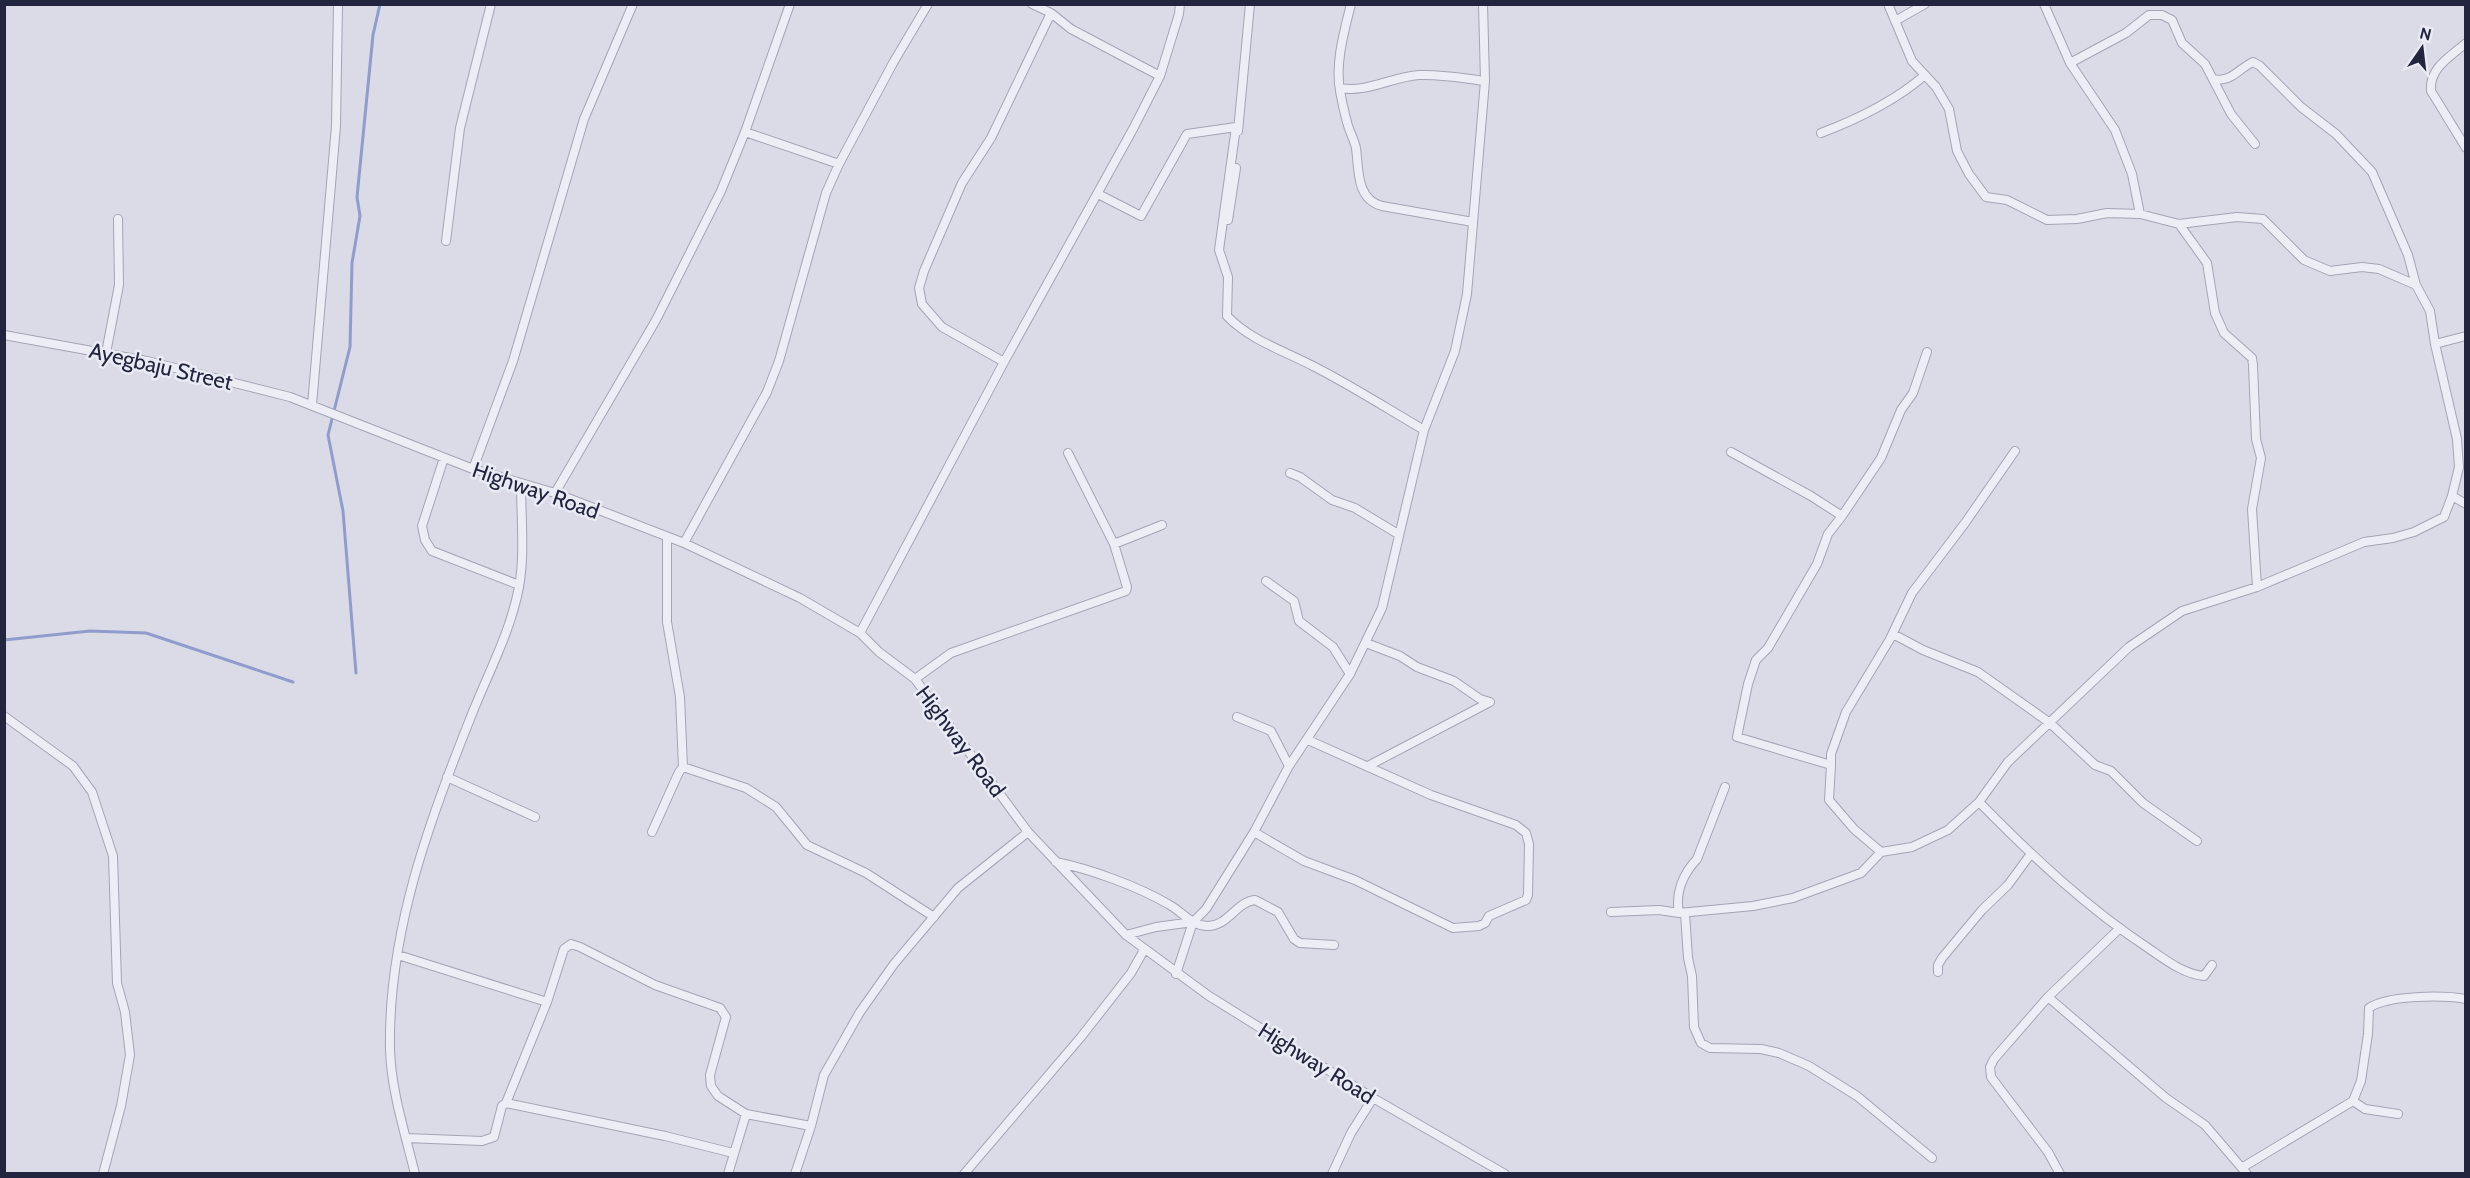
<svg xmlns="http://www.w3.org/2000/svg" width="2470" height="1178" viewBox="0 0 2470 1178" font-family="Cabin,sans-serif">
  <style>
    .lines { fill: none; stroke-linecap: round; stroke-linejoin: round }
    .stream { stroke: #909ccc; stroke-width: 3 }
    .street-casing { stroke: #a3a4b4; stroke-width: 10 }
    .street { stroke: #edeef5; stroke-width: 8 }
    .labels { text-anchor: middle; stroke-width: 5; stroke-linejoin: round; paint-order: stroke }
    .street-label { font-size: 22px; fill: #23253e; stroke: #e9ebf5 }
  </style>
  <rect width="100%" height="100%" fill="#dadbe7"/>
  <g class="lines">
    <path class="stream" d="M 4,640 L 90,631 L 146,633 L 293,682
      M 356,673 L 343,511 L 328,435 L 350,347 L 352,263 L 360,216 L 357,197 L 373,35 L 380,4"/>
    <defs>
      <path id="street" d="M 1032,4 L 1051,13 L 1071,29 L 1160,76
        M 1351,4 C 1344,32 1335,63 1340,91 C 1342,101 1344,112 1347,122 C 1349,131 1354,139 1356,148 C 1359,170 1356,199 1382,206 L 1473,222
        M 2044,4 L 2070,63 L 2115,130 L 2132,174 L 2140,214
        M 1895,21 L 1925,4
        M 2466,43 C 2450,57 2429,68 2431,91 L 2466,148
        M 2070,63 L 2126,33 L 2149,15 L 2162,15 L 2172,20 L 2182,43 L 2205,64 L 2231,114 L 2255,144
        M 2213,79 C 2231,83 2238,69 2253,62 L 2260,66 L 2301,107 L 2336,134 L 2372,172 L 2408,255 L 2416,285
        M 1340,88 C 1367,93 1391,77 1419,75 C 1441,74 1463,78 1485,81
        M 1238,131 L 1250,4
        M 745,132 L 839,164
        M 1821,133 C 1858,119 1894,102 1925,75
        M 1098,194 L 1141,216 L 1187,134 L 1236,127 L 1219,250 L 1228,277 L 1227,316 C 1251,341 1285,351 1315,367 C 1352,386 1388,409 1424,430
        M 1228,220 L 1236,168
        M 2179,224 L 2207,263 L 2215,313 L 2224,333 L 2252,358 L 2253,365 L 2256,439 L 2261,458 L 2252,509 L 2257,587
        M 446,241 L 460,128 L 491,4
        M 4,335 L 147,361 L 290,397 L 473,469 L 555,493 L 684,543 L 800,598 L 860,633 L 879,652 L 915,679 L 1028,832 L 1126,935 L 1209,996 L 1373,1098 L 1505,1174
        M 2435,344 L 2466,336
        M 106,353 L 119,285 L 118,219
        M 1004,362 L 942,327 L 922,304 L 919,288 L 924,271 L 962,183 L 991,138 L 1051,13
        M 312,405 L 336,126 L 338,4
        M 1731,452 L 1811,496 L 1842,516 L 1828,534 L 1817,564 L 1768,648 L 1756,660 L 1748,684 L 1737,737 L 1831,765 L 1829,800 L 1854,829 L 1881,852
        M 444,458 L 422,526 L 425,540 L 432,551 L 519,585
        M 473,469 L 513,361 L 584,119 L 633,4
        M 1290,473 L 1300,477 L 1332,500 L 1355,508 L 1398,534
        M 555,493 L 656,320 L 721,191 L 745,132 L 790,4
        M 2452,496 L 2466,504
        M 1842,516 L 1881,458 L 1901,410 L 1913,393 L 1927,352
        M 684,543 L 767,392 L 779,361 L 826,193 L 839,164 L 893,63 L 928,4
        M 1114,544 L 1162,525
        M 1266,581 L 1294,601 L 1299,621 L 1333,647 L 1350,674
        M 860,633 L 1004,362 L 1133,129 L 1160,76 L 1179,14 L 1180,4
        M 1893,634 L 1923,650 L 1978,672 L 2050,723 L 2095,765 L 2111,771 L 2143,803 L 2197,841
        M 1366,643 L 1400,656 L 1417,667 L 1454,681 L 1480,699 L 1490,702 L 1368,766
        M 915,679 L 951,653 L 1126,591 L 1127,587 L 1114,544 L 1068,453
        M 4,716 L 73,766 L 92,792 L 113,856 L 117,983 L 125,1012 L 130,1055 L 121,1106 L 103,1174
        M 1237,717 L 1271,731 L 1289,766
        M 1831,765 L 1831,754 L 1846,712 L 1890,639 L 1912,593 L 1965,523 L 2015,451
        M 683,767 L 746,788 L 776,807 L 807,845 L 866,873 L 934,917
        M 447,777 L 535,817
        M 1979,802 C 2032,856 2087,908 2151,950 C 2167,961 2184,974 2204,976 L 2212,965
        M 652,832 L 679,772 L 683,767 L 680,697 L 667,622 L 667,537
        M 1254,832 L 1304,861 L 1355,880 L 1453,928 L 1479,926 L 1485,923 L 1489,916 L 1526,900 L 1528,895 L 1529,844 L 1526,833 L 1516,825 L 1431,795 L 1308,740
        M 1056,862 C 1090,869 1137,886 1168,904 C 1182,911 1191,926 1208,926 C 1228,926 1236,902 1255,900 L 1278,912 L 1294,939 L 1300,943 L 1334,945
        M 1611,912 L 1659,910 L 1679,913 L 1753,906 L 1793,898 L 1861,873 L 1881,852 L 1912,847 L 1948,830 L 1979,802 L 2008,762 L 2129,647 L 2182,611 L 2257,587 L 2364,542 L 2393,538 L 2414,532 L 2444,517 L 2452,496 L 2459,467 L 2457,439 L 2435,344 L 2430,311 L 2416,285 L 2379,269 L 2362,267 L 2330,271 L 2304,260 L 2263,219 L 2237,217 L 2179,224 L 2140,214 L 2107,213 L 2077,219 L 2047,220 L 2007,200 L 1986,197 L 1969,174 L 1957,151 L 1949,109 L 1936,87 L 1912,61 L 1888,4
        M 1679,913 C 1675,893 1683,874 1697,859 L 1725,787
        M 1685,913 L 1688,958 L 1692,976 L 1694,1027 L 1701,1043 L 1710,1048 L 1761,1049 L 1779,1053 L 1809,1066 L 1857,1096 L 1932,1158
        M 1126,935 L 1156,927 L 1193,922
        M 398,955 L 547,1002
        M 1938,972 L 1938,965 L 1942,958 L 1982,910 L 2008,885 L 2030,855
        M 1176,974 L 1193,922 L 1206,909 L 1254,832 L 1289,766 L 1350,674 L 1382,608 L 1424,430 L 1455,351 L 1467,294 L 1485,81 L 1483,4
        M 2048,997 L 2166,1098 L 2205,1125 L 2247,1174
        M 2353,1101 L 2365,1109 L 2398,1114
        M 506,1103 L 665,1136 L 733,1153
        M 406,1138 L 482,1141 L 494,1137 L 502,1106 L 506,1103 L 547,1002 L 564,949 L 571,944 L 580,947 L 655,985 L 720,1008 L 726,1017 L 710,1075 L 711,1086 L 718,1096 L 746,1114 L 811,1126
        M 2243,1167 L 2353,1101 L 2361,1081 L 2368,1034 L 2369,1008 C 2388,995 2443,995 2466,999
        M 415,1174 C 405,1133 391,1090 390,1049 C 388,934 428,824 470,719 C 487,675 510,634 519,587 C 525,554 521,517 521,483
        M 728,1174 L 746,1114
        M 795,1174 L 811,1126 L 824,1075 L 860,1012 L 894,964 L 958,888 L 1028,832
        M 964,1174 L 1081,1037 L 1131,973 L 1144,950
        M 1332,1174 L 1351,1133 L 1373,1098
        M 2060,1174 L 2048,1152 L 1991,1077 L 1990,1067 L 1994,1059 L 2048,997 L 2119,929"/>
    </defs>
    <use href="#street" class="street-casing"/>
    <use href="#street" class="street"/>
  </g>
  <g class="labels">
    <g class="street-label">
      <text transform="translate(161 366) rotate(13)" y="8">Ayegbaju Street</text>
      <text transform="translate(536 490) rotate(19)" y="8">Highway Road</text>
      <text transform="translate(961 741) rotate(53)" y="8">Highway Road</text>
      <text transform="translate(1317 1063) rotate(32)" y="8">Highway Road</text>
    </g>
  </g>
  <rect width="2470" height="1178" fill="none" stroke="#23253e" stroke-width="12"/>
  <g transform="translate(2422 48) rotate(14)" stroke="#e9ebf5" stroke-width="4.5" paint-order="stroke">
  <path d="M0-4.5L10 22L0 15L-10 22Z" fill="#23253e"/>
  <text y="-9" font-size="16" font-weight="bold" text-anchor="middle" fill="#23253e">N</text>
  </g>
</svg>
